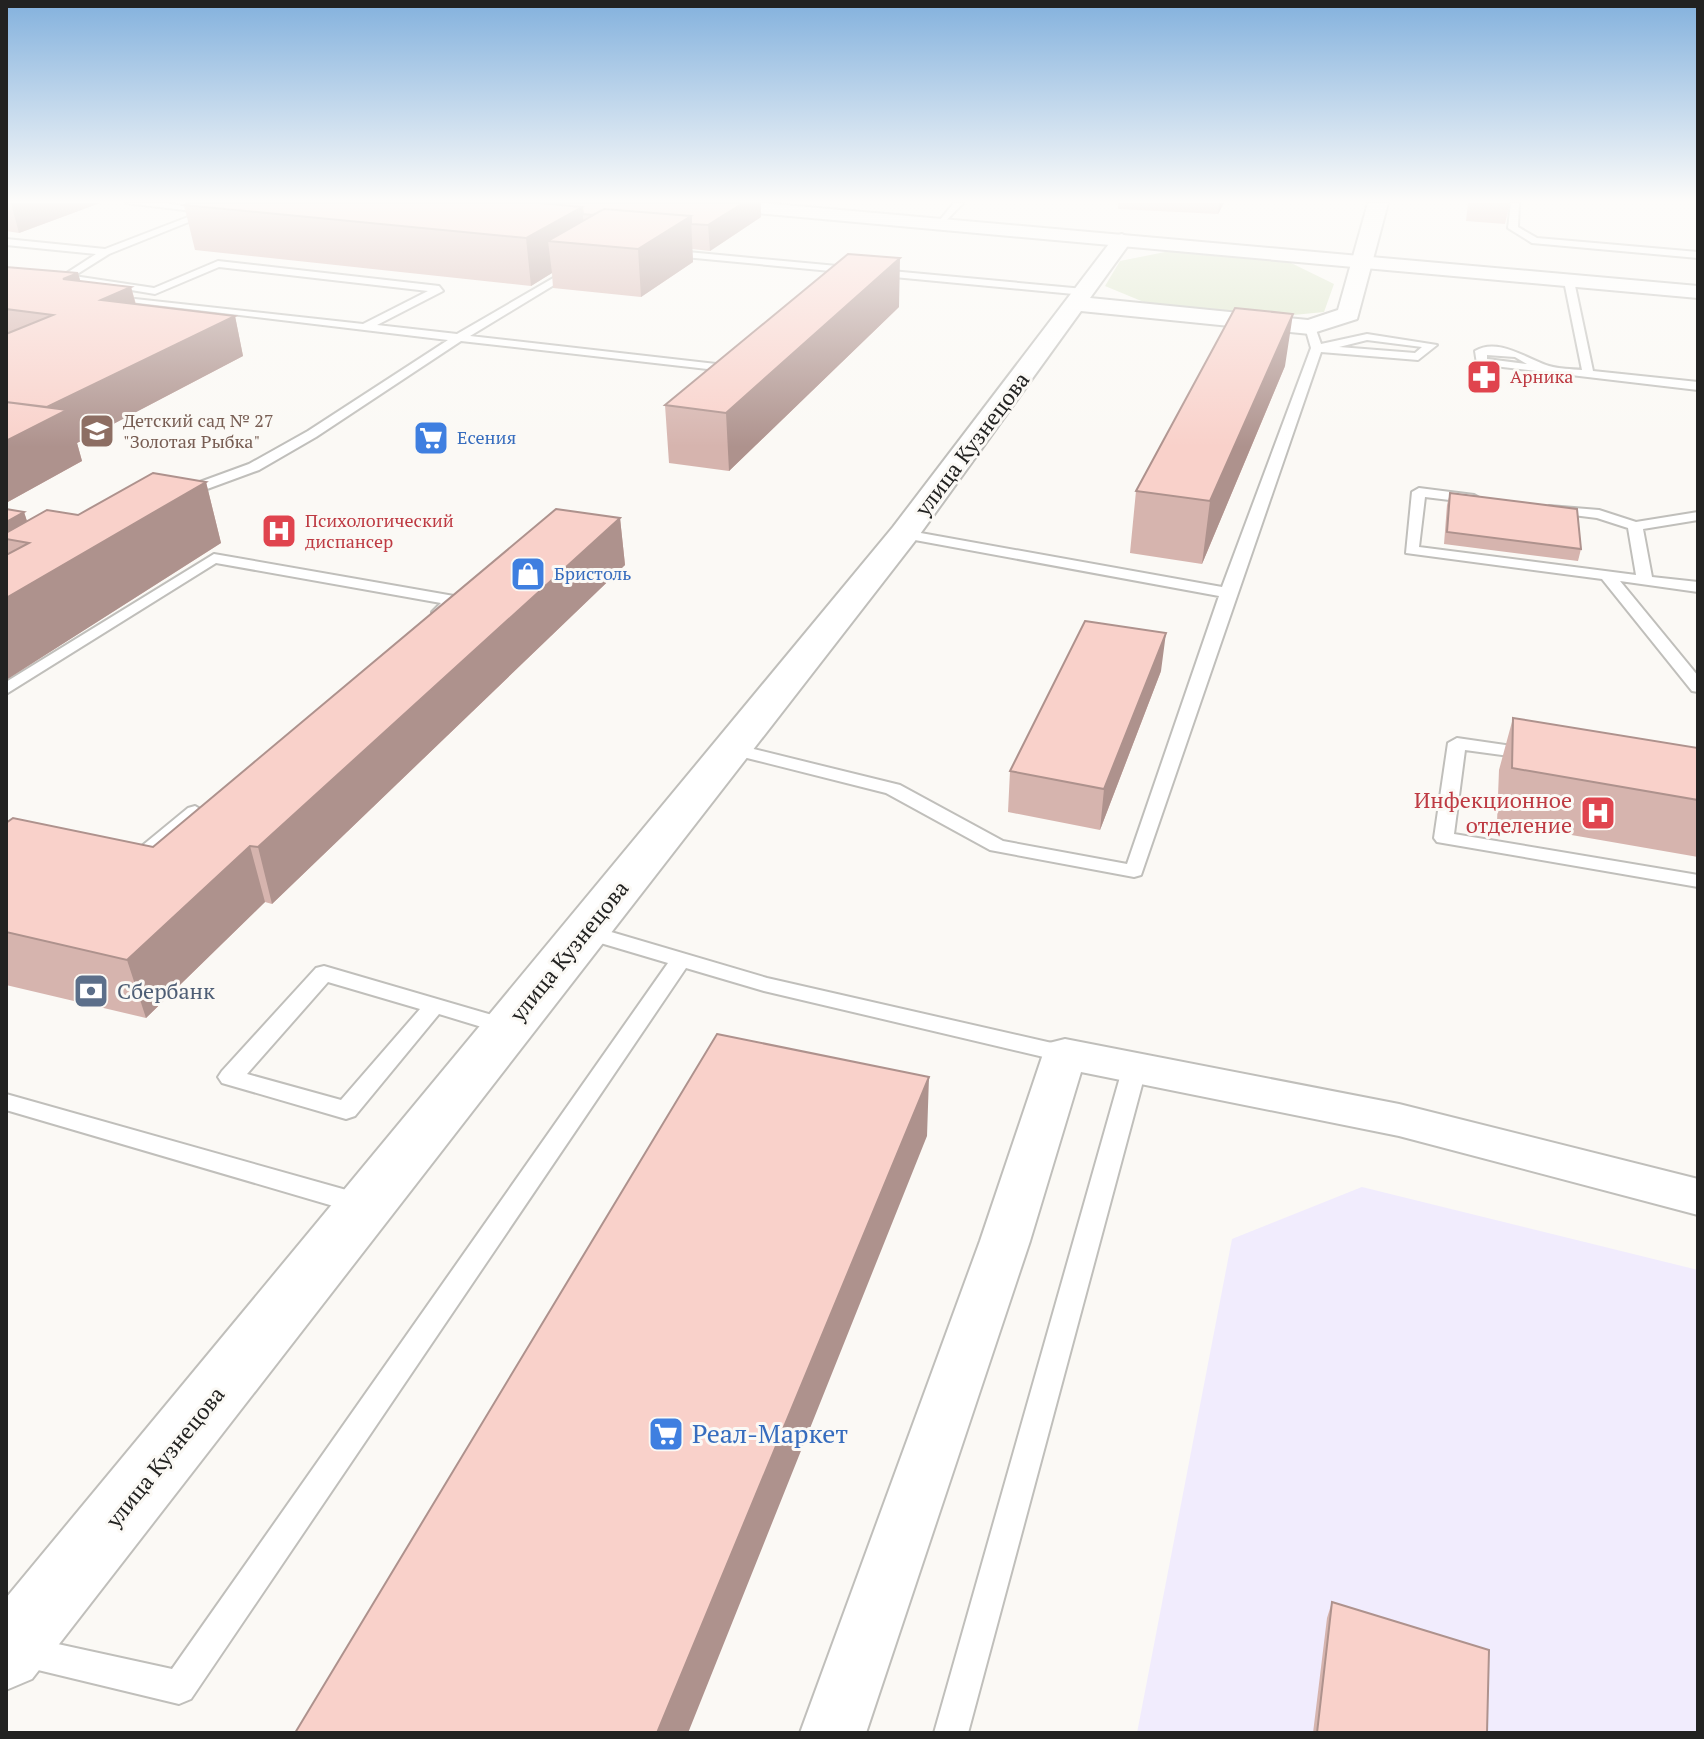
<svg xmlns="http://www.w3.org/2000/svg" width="1704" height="1739" viewBox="0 0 1704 1739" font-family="'PT Serif',serif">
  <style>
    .commercial { fill: #f1ecfd }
    .green { fill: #dbe5c8 }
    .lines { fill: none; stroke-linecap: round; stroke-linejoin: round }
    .lane-casing { stroke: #c0bfbb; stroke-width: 4 }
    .street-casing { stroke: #c0bfbb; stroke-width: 4 }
    .secondary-casing { stroke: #c0bfbb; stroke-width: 4 }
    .lane { fill: #fff; fill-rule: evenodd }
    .street { fill: #fff; fill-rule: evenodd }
    .secondary { fill: #fff; fill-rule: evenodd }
    .wall { fill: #d6b4ae }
    .shaded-wall { fill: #ae928d }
    .building { fill: #f9d1ca; stroke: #ae928d; stroke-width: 2 }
    .labels { text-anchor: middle; stroke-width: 6; stroke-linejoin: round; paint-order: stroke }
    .far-health-label { font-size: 18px; fill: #be3a42; stroke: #fbf9f5; text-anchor: start }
    .far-education-label { font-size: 18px; fill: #785e54; stroke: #fbf9f5; text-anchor: start }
    .far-shop-label { font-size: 18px; fill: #366cbe; stroke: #fbf9f5; text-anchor: start }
    .street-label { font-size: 22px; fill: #222221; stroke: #fbf9f5 }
    .health-label { font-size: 22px; fill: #be3a42; stroke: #fbf9f5; text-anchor: end }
    .service-label { font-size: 22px; fill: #4e5e75; stroke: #fbf9f5; text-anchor: start }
    .near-shop-label { font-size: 26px; fill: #366cbe; stroke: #fbf9f5; text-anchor: start }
  </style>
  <rect width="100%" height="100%" fill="#fbf9f5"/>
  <path class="commercial" d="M 1362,1187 L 1698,1270 L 1698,1733 L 1137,1733 L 1232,1239 Z"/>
  <path class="green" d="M 1170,251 L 1287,261 L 1334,284 L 1324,312 L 1273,317 L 1151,305 L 1105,286 L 1120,261 Z"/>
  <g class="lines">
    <defs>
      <path id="lane" d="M 126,203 L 164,203 L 216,211 L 109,254 L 74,276 L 154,288 L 218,261 L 439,286 L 443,291 L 377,325 L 457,334 L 574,266 L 577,271 L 470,336 L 725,365 L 731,368 L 725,371 L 461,341 L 316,437 L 259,470 L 188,496 L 178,496 L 178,490 L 249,464 L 308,431 L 448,340 L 130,302 L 135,299 L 363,324 L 428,291 L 219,267 L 155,294 L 59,278 L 96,254 L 6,245 L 6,239 L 105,249 L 201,212 Z
        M 954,203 L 963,203 L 940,227 L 934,227 Z
        M 1511,203 L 1519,203 L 1518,227 L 1537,238 L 1698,252 L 1698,258 L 1532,243 L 1508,228 Z
        M 666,250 L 1084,289 L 1089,292 L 1084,295 L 663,255 Z
        M 1569,278 L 1574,281 L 1593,371 L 1698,382 L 1698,390 L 1477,364 L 1475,351 C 1498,337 1527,359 1549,366 C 1559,369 1571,369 1582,370 L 1564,281 ZM 1487,355 L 1515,357 L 1527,364 L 1487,359 Z
        M 1310,324 L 1315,327 L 1321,344 L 1367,334 L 1437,345 L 1418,360 L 1321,352 L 1141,875 L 1134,877 L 990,850 L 886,793 L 727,753 L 724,749 L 733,744 L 900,785 L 1003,841 L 1127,864 L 1219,596 L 904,538 L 897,534 L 904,530 L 1222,587 L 1311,348 L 1305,327 ZM 1367,340 L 1422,347 L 1415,353 L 1339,347 Z
        M 1419,488 L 1474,495 L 1481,499 L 1474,503 L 1425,497 L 1419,547 L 1636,575 L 1628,528 L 1597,518 L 1549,512 L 1549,506 L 1599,510 L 1636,522 L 1698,512 L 1698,520 L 1643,529 L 1652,577 L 1698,582 L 1698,592 L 1620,581 L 1698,676 L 1698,692 L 1692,691 L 1602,579 L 1406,553 L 1412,492 Z
        M 214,554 L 454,596 L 462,601 L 440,617 L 432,612 L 441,603 L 216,563 L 6,694 L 6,682 Z
        M 1457,738 L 1532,749 L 1541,754 L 1532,759 L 1465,750 L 1454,834 L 1698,875 L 1698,887 L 1437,842 L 1434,838 L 1448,743 Z
        M 195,806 L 205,812 L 202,816 L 140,867 L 126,867 L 123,863 L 126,859 L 188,808 Z
        M 584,924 L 767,978 L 1065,1046 L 1073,1048 L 1077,1054 L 1073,1060 L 1065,1062 L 764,991 L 686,968 L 191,1699 L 179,1704 L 9,1663 L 6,1648 L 9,1641 L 21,1636 L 172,1669 L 668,963 L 577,936 L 573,931 L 577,926 Z
        M 324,966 L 516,1022 L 519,1027 L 516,1032 L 508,1035 L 439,1014 L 355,1116 L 346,1119 L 222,1083 L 218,1077 L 222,1071 L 316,968 ZM 328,982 L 420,1009 L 341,1100 L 247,1074 Z
        M 1134,1062 L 1142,1064 L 1146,1070 L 968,1733 L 934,1733 L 1122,1070 L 1126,1064 Z
        M 6,1094 L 364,1195 L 373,1198 L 377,1205 L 373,1212 L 364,1215 L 6,1110 Z"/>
      <path id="street" d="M 692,203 L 762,203 L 1698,286 L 1698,298 L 700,208 Z
        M 1065,1039 L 1399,1104 L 1698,1179 L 1698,1215 L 1399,1136 L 1081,1072 L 1030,1241 L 866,1733 L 800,1733 L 980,1241 L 1043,1054 L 1049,1043 Z"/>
      <path id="secondary" d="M 1368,203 L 1388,203 L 1357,319 L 1310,334 L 1081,311 L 915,541 L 32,1679 L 6,1690 L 6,1598 L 893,527 L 1115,236 L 1122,234 L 1132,240 L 1090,298 L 1308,320 L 1338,310 Z"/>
    </defs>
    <use href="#lane" class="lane-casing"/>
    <use href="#street" class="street-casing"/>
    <use href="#secondary" class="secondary-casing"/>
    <use href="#lane" class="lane"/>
    <use href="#street" class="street"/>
    <use href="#secondary" class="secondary"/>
  </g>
  <path class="wall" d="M 6,203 L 100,203 L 19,233 L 6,231 Z
    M 1118,203 L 1224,203 L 1218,214 L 1118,209 Z
    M 1468,203 L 1510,203 L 1505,224 L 1466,221 Z
    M 184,205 L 761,217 L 710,251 L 692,249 L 693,262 L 641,297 L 553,288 L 552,273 L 531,286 L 195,250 Z
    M 6,267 L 78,273 L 80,281 L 131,287 L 136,304 L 235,316 L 243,356 L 77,443 L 82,461 L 6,503 Z
    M 899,307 L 729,471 L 669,463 L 665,405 Z
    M 1285,366 L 1202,564 L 1130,553 L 1136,491 Z
    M 206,482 L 221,543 L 6,680 L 6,509 L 24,512 L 27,521 L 78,515 Z
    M 1450,493 L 1581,549 L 1578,561 L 1444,544 L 1447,505 Z
    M 620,518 L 625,565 L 272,904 L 265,902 L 146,1018 L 6,985 L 6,823 L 153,847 Z
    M 1161,671 L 1100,830 L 1008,812 L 1010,771 Z
    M 1513,718 L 1698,748 L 1698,857 L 1497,822 L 1499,770 Z
    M 1332,1602 L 1487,1733 L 1313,1733 L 1327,1618 Z"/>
  <path class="shaded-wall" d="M 11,203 L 100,203 L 19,233 Z
    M 743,203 L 761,203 L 761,217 L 710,251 L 708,225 Z
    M 1219,203 L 1224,203 L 1218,214 Z
    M 582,207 L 586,244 L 548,241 L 552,273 L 531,286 L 526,238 Z
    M 691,216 L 693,262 L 641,297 L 638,249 Z
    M 900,258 L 899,307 L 729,471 L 726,413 Z
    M 78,273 L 89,311 L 63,279 Z
    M 131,287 L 141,325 L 101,300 Z
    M 1293,314 L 1285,366 L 1202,564 L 1210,501 Z
    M 235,316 L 243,356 L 77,443 L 82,461 L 6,503 L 6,441 L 40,411 Z
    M 206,482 L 221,543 L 6,680 L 6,598 Z
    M 24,512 L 42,568 L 29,543 L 6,539 L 6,522 Z
    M 620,518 L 625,565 L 272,904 L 258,847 Z
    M 1166,633 L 1161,671 L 1100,830 L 1104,789 Z
    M 250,846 L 265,902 L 146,1018 L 127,960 Z
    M 929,1077 L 927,1136 L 688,1733 L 657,1733 Z"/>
  <path class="building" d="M 188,203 L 539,203 L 582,207 L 526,238 L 184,205 Z
    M 539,203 L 743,203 L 708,225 L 691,224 L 691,216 L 604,209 L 593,215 L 583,214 L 582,207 Z
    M 604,209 L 691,216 L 638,249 L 548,241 Z
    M 848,254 L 900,258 L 726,413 L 665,405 Z
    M 6,267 L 78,273 L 63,279 L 131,287 L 101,300 L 235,316 L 47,407 L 6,402 L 6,334 L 53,315 L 6,309 Z
    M 1235,308 L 1293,314 L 1210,501 L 1136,491 Z
    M 6,402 L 67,410 L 6,441 Z
    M 153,473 L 206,482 L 6,598 L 6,555 L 29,543 L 6,539 L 6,533 L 47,510 L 78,515 Z
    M 1450,493 L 1577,509 L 1581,549 L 1447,532 Z
    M 6,509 L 24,512 L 6,522 Z
    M 556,509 L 620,518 L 258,847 L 250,846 L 127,960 L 6,932 L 6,823 L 13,818 L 153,847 Z
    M 1085,621 L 1166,633 L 1104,789 L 1010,771 Z
    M 1513,718 L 1698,748 L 1698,800 L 1512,768 Z
    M 717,1034 L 929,1077 L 657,1733 L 295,1733 Z
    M 1332,1602 L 1489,1650 L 1487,1733 L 1317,1733 Z"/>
  <linearGradient id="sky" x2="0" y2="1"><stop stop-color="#83b1dd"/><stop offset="0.45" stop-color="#fdfcfa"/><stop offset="1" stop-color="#fdfcfa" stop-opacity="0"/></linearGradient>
  <rect width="1704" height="447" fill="url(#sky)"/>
  <defs>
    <symbol id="pharmacy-square" viewBox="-11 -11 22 22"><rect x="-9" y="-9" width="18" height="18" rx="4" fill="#e0444e" stroke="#fbf9f5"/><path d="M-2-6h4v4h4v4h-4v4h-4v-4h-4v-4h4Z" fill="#fff"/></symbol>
    <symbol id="school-square" viewBox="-11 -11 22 22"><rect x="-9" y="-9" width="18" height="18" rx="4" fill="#8d6e63" stroke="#fbf9f5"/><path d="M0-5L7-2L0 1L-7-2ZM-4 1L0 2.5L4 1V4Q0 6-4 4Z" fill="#fff"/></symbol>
    <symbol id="supermarket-square" viewBox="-11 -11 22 22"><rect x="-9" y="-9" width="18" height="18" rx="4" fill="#3f7fe0" stroke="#fbf9f5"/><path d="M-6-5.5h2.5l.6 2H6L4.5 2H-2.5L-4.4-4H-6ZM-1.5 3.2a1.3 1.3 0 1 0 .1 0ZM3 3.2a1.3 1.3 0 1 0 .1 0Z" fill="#fff"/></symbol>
    <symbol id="hospital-square" viewBox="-11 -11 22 22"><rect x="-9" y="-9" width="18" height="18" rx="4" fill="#e0444e" stroke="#fbf9f5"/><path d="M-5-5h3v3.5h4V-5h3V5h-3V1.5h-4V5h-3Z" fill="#fff"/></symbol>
    <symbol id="shop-square" viewBox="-11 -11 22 22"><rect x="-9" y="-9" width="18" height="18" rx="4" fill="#3f7fe0" stroke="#fbf9f5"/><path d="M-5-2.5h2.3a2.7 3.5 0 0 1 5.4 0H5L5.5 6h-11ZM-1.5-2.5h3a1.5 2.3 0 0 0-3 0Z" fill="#fff"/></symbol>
    <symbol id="bank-square" viewBox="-11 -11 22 22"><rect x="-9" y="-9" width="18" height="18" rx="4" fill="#5c6f8a" stroke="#fbf9f5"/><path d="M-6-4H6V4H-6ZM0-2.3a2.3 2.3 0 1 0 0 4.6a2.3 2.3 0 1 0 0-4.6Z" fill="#fff"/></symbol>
  </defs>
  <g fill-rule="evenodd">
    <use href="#pharmacy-square" x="1464" y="357" width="40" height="40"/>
    <use href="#school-square" x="77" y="411" width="40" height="40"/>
    <use href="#supermarket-square" x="411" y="418" width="40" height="40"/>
    <use href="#hospital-square" x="259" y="511" width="40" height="40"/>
    <use href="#shop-square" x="508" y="554" width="40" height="40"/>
    <use href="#hospital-square" x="1578" y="793" width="40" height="40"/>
    <use href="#bank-square" x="71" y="971" width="40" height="40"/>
    <use href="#supermarket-square" x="646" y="1414" width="40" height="40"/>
  </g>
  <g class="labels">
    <g class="far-health-label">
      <text x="1510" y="383">Арника</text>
      <text x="305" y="527">Психологический<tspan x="305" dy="21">диспансер</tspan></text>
    </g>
    <g class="far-education-label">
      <text x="123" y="427">Детский сад № 27<tspan x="123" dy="21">"Золотая Рыбка"</tspan></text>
    </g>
    <g class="far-shop-label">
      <text x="457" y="444">Есения</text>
      <text x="554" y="580">Бристоль</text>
    </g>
    <g class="street-label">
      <text transform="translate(972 444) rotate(-53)" y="8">улица Кузнецова</text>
      <text transform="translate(569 951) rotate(-51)" y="8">улица Кузнецова</text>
      <text transform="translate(165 1457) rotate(-51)" y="8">улица Кузнецова</text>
    </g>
    <g class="health-label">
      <text x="1572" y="808">Инфекционное<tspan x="1572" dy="25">отделение</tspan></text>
    </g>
    <g class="service-label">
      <text x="117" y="999">Сбербанк</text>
    </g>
    <g class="near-shop-label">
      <text x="692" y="1443">Реал-Маркет</text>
    </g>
  </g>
  <rect width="1704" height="1739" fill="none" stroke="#222221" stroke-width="16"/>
</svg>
